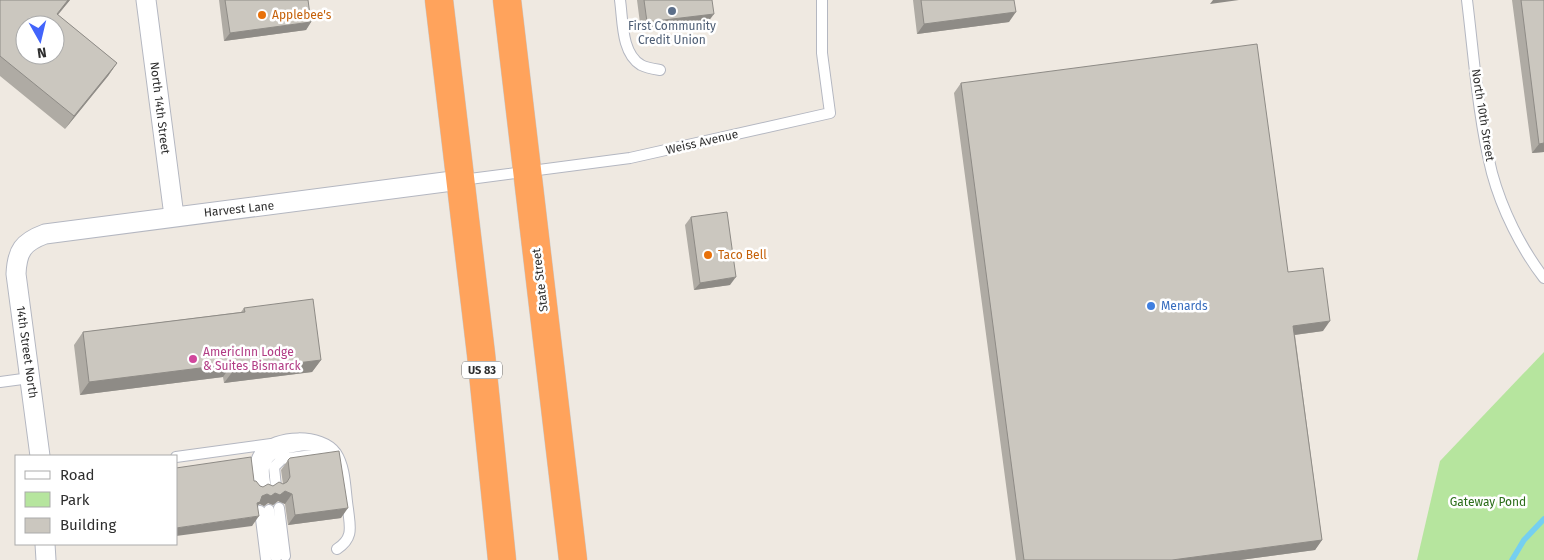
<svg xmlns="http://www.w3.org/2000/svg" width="1544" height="560" viewBox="0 0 1544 560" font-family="'Fira Sans',sans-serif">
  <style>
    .green { fill: #b6e59e }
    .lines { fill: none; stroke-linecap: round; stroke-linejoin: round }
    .stream { stroke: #75cff0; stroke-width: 5.5 }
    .lane-casing { stroke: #b4b7c1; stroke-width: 12 }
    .street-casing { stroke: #b4b7c1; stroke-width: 21 }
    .highway-casing { stroke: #c9c9c9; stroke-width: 29 }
    .lane { stroke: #fff; stroke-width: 10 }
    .street { stroke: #fff; stroke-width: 19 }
    .highway { stroke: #ffa35c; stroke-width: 28 }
    .wall { fill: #afaba4 }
    .shaded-wall { fill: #8e8b86 }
    .building { fill: #cbc7bf; stroke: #8e8b86; fill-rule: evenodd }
    .service-dot { fill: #5c6f8a; stroke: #fff; stroke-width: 2 }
    .food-dot { fill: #e8710a; stroke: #fff; stroke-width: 2 }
    .shop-dot { fill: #3f7fe0; stroke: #fff; stroke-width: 2 }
    .hotel-dot { fill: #d1479c; stroke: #fff; stroke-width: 2 }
    .labels { text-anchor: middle; stroke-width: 5; stroke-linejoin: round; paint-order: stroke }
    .shield { fill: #fff; stroke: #6d6d6d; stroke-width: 1 }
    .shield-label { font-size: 11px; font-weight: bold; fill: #2e2e2e }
    .food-label { font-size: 12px; fill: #c56008; stroke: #fff; text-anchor: start }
    .service-label { font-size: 12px; fill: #4e5e75; stroke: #fff }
    .street-label { font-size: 12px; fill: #2e2e2e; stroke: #fff }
    .shop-label { font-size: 12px; fill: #366cbe; stroke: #fff; text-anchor: start }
    .hotel-label { font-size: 12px; fill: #b23c85; stroke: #fff; text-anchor: start }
    .park-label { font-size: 12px; fill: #2c6e1b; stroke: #fff }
  </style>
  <rect width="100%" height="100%" fill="#efe9e1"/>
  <path class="green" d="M 1544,352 L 1544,560 L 1417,560 L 1440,461 Z"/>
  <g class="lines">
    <path class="stream" d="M 1512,560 L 1524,540 L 1544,519"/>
    <defs>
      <path id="lane" d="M 620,0 C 623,20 621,53 641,65 C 647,68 654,69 660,70
        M 1467,0 C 1474,57 1478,118 1492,173 C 1502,210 1521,248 1544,278
        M 462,180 L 630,158 L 830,113 L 822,53 L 822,0
        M 0,382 L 30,378
        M 176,457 L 271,444
        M 276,487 L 274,467 L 282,459 L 335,452
        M 266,489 C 265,482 263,475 264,468 C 266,446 307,444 323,445
        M 256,490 C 254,477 252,464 260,453 C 275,434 322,433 336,453 C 346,468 345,491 348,509 C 350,527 354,538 337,549
        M 279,508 L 285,556
        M 269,510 L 276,558
        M 260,511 L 266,559"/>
      <path id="street" d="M 146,0 L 174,216
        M 40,456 L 16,274 C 17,251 23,242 45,234 L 460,180
        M 45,544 L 46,560"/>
      <path id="highway" d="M 439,0 L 481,354 L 502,560
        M 507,0 L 573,560"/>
    </defs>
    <use href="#lane" class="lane-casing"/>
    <use href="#street" class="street-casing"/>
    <use href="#highway" class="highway-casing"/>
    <use href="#lane" class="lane"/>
    <use href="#street" class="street"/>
    <use href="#highway" class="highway"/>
  </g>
  <path class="wall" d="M 0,0 L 70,0 L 58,15 L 117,63 L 108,76 L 65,129 L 0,76 Z
    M 219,0 L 308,0 L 311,22 L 306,30 L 224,41 Z
    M 637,0 L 712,0 L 708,22 L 641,31 Z
    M 913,0 L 1014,0 L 1009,22 L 917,34 Z
    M 1512,0 L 1544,0 L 1544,152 L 1532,153 Z
    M 961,83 L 1288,272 L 1323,331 L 1295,335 L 1322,540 L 1315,550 L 1240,560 L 1016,560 L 954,93 Z
    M 691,217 L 730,285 L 694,290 L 685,225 Z
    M 244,308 L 321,360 L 312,372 L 224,383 L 223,377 L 80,395 L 74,345 L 83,332 L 241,312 Z
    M 288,460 L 341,518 L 288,525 L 285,504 L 278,501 L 273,505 L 268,503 L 264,506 L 260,504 L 258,505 L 252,526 L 254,481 L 260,486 L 263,487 L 273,486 L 283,484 L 281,470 Z"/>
  <path class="shaded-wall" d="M 68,0 L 70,0 L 49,25 L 57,14 Z
    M 1213,0 L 1239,0 L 1210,4 Z
    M 1016,12 L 1009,22 L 917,34 L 924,24 Z
    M 714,14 L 708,22 L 641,31 L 647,22 Z
    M 311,22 L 306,30 L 224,41 L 230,33 Z
    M 117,63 L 108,76 L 65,129 L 74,116 Z
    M 1544,143 L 1544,152 L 1532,153 L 1539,144 Z
    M 736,277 L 730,285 L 694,290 L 700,283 Z
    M 1330,321 L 1323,331 L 1286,336 L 1293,326 Z
    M 321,360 L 312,372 L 224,383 L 233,371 Z
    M 232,364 L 223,377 L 80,395 L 89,382 Z
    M 285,491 L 292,494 L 285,504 L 278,501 L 273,505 L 268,503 L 264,506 L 260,504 L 258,505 L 253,512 L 250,512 L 262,496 L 267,494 Z
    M 348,508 L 341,518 L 288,525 L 295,515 Z
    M 259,516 L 252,526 L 176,536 L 176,528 Z
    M 1322,540 L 1315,550 L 1240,560 L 1172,560 Z"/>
  <path class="building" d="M 0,0 L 68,0 L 57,14 L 117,63 L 74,116 L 0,56 ZM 25,25 L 55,25 L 55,55 L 25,55 Z
    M 225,0 L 308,0 L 311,22 L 230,33 Z
    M 644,0 L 712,0 L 714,14 L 647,22 Z
    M 921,0 L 1014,0 L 1016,12 L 924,24 Z
    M 1521,0 L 1544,0 L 1544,143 L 1539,144 Z
    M 1257,44 L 1288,272 L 1323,268 L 1330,321 L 1293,326 L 1322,540 L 1172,560 L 1024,560 L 961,83 Z
    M 727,212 L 736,277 L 700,283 L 691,217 Z
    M 313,299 L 321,360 L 233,371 L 232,364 L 89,382 L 83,332 L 245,312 L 244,308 Z
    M 339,451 L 348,508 L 295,515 L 292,494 L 285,491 L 280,495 L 275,493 L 271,496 L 267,494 L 262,496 L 260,502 L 257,503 L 259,516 L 176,528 L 176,468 L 251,457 L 254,481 L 256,481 L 260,486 L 263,487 L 268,484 L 273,486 L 279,482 L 283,484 L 287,482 L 290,477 L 288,460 L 290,458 Z"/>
  <circle class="service-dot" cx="672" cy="11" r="5"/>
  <g class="food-dot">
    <circle cx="262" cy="15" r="5"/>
    <circle cx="708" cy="255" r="5"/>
  </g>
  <circle class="shop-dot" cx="1151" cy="306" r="5"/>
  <circle class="hotel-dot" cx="193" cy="359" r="5"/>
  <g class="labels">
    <rect class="shield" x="462" y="361.5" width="40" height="17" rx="4"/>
    <g class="shield-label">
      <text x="482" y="374">US 83</text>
    </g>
    <g class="food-label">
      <text x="272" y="19">Applebee's</text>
      <text x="718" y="259">Taco Bell</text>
    </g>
    <g class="service-label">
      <text x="672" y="30">First Community<tspan x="672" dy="14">Credit Union</tspan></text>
    </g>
    <g class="street-label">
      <text transform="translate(160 108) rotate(83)" y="4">North 14th Street</text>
      <text transform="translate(1483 115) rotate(81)" y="4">North 10th Street</text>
      <text transform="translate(702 142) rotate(-13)" y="4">Weiss Avenue</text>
      <text transform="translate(239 209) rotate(-6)" y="4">Harvest Lane</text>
      <text transform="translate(540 280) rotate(-97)" y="4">State Street</text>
      <text transform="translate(27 352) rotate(82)" y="4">14th Street North</text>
    </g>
    <g class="shop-label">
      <text x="1161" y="310">Menards</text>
    </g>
    <g class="hotel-label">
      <text x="203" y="356">AmericInn Lodge<tspan x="203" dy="14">&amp; Suites Bismarck</tspan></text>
    </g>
    <g class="park-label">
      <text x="1488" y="506">Gateway Pond</text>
    </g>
  </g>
  <rect x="15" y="455" width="162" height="90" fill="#ffffff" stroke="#ababab"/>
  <rect x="25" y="471" width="25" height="8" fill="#ffffff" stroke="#ababab"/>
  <text x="60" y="480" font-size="15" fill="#2e2e2e">Road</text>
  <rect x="25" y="492" width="25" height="15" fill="#b6e59e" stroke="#ababab"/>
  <text x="60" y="505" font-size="15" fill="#2e2e2e">Park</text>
  <rect x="25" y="518" width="25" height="15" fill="#cbc7bf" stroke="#ababab"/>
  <text x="60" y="530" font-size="15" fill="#2e2e2e">Building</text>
  <g transform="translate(40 40) rotate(172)"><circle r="24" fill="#ffffff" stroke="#ababab"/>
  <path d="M0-4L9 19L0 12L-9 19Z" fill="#4264fb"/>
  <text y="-8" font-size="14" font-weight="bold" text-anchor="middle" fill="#2e2e2e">N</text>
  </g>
</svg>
